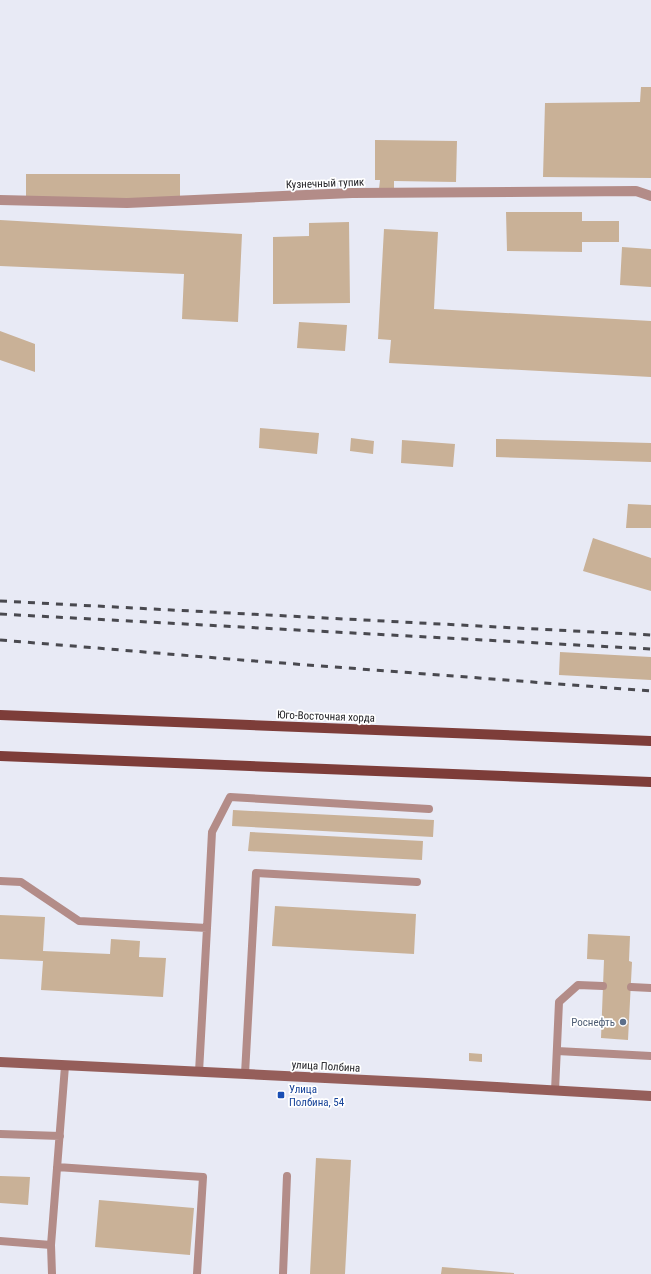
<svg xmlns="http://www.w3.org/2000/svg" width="651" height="1274" viewBox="0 0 651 1274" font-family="'Roboto Condensed',sans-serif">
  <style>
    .building { fill: #c9b197 }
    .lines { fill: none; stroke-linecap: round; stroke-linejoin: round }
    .service { stroke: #b38c88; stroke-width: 8 }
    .minor { stroke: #b38c88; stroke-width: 10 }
    .secondary { stroke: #955e5a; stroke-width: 10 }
    .primary { stroke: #7d3d39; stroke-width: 10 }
    .rail { stroke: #49494f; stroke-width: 3; stroke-dasharray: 7 7; stroke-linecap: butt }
    .service-dot { fill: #5c6f8a; stroke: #fff; stroke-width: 1.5 }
    .transit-dot { fill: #1a4fb4; stroke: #fff; stroke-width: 1.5 }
    .labels { text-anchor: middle; stroke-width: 3.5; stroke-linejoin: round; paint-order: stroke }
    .street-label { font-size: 11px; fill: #232327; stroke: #fff }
    .service-label { font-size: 11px; fill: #4e5e75; stroke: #fff; text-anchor: end }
    .transit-label { font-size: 11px; fill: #164399; stroke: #fff; text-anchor: start }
  </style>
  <rect width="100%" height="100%" fill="#e8eaf5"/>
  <path class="building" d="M 641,87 L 651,87 L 651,178 L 543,177 L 545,103 L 640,102 Z
    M 375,140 L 457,141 L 456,182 L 394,181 L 394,190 L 379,189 L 380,180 L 375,180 Z
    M 26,174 L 180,174 L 180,198 L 26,198 Z
    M 506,212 L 582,212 L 582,221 L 619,221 L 619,242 L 582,242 L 582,252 L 507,251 Z
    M 0,220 L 242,234 L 238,322 L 182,319 L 184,274 L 0,266 Z
    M 349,222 L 350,303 L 273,304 L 273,237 L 309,236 L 309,223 Z
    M 384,229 L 438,232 L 434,309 L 651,321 L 651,377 L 389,363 L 391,340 L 378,339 Z
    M 622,247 L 651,249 L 651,287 L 620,285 Z
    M 299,322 L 347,325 L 345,351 L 297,348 Z
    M 0,331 L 35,344 L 35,372 L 0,360 Z
    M 260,428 L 319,433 L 317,454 L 259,448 Z
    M 351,438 L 374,441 L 373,454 L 350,451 Z
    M 496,439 L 651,443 L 651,462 L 496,457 Z
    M 402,440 L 455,444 L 453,467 L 401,463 Z
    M 628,504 L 651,505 L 651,528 L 626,528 Z
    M 593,538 L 651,558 L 651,591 L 583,571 Z
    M 560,652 L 651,657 L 651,680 L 559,675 Z
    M 233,810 L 434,820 L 433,837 L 232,826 Z
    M 250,832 L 423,841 L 422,860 L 248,851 Z
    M 275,906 L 416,914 L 414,954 L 272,946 Z
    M 0,915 L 45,917 L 43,951 L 110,954 L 111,939 L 140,941 L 139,957 L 166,958 L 163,997 L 41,990 L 43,961 L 0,959 Z
    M 588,934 L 630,936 L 629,961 L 632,962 L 628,1040 L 601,1038 L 604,960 L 587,959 Z
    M 469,1053 L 482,1054 L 482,1062 L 469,1061 Z
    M 316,1158 L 351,1160 L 345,1274 L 310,1274 Z
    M 0,1176 L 30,1177 L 28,1205 L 0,1203 Z
    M 99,1200 L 194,1208 L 190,1255 L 95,1247 Z
    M 442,1267 L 514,1273 L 514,1274 L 441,1274 Z"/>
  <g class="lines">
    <path class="service" d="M 0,881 L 21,882 L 79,921 L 207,928 L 199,1072
      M 207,928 L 212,832 L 230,797 L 429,809
      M 631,987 L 651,988
      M 557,1051 L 651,1056
      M 245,1074 L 256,873 L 417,882
      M 555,1091 L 559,1002 L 578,985 L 603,986
      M 0,1134 L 60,1136
      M 57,1167 L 203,1177 L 197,1274
      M 0,1241 L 51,1245 L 65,1066
      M 51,1245 L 52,1274
      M 283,1274 L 287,1176"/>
    <path class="minor" d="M 0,200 L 127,203 L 352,193 L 636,191 L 651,196"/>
    <path class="secondary" d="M 0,1062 L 427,1083 L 651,1096"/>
    <path class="primary" d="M 0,715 L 651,741
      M 0,756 L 651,782"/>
    <path class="rail" d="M 0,601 L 651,635
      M 0,614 L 651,649
      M 0,640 L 229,659 L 651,691"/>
  </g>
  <circle class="service-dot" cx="623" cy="1022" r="4"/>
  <rect class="transit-dot" x="277" y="1091" width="8" height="8" rx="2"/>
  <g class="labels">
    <g class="street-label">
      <text transform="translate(325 183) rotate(-2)" y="4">Кузнечный тупик</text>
      <text transform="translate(326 716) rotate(2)" y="4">Юго-Восточная хорда</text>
      <text transform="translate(326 1066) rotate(3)" y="4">улица Полбина</text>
    </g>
    <g class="service-label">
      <text x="615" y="1026">Роснефть</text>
    </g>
    <g class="transit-label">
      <text x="289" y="1093">Улица<tspan x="289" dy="13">Полбина, 54</tspan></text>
    </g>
  </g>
</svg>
